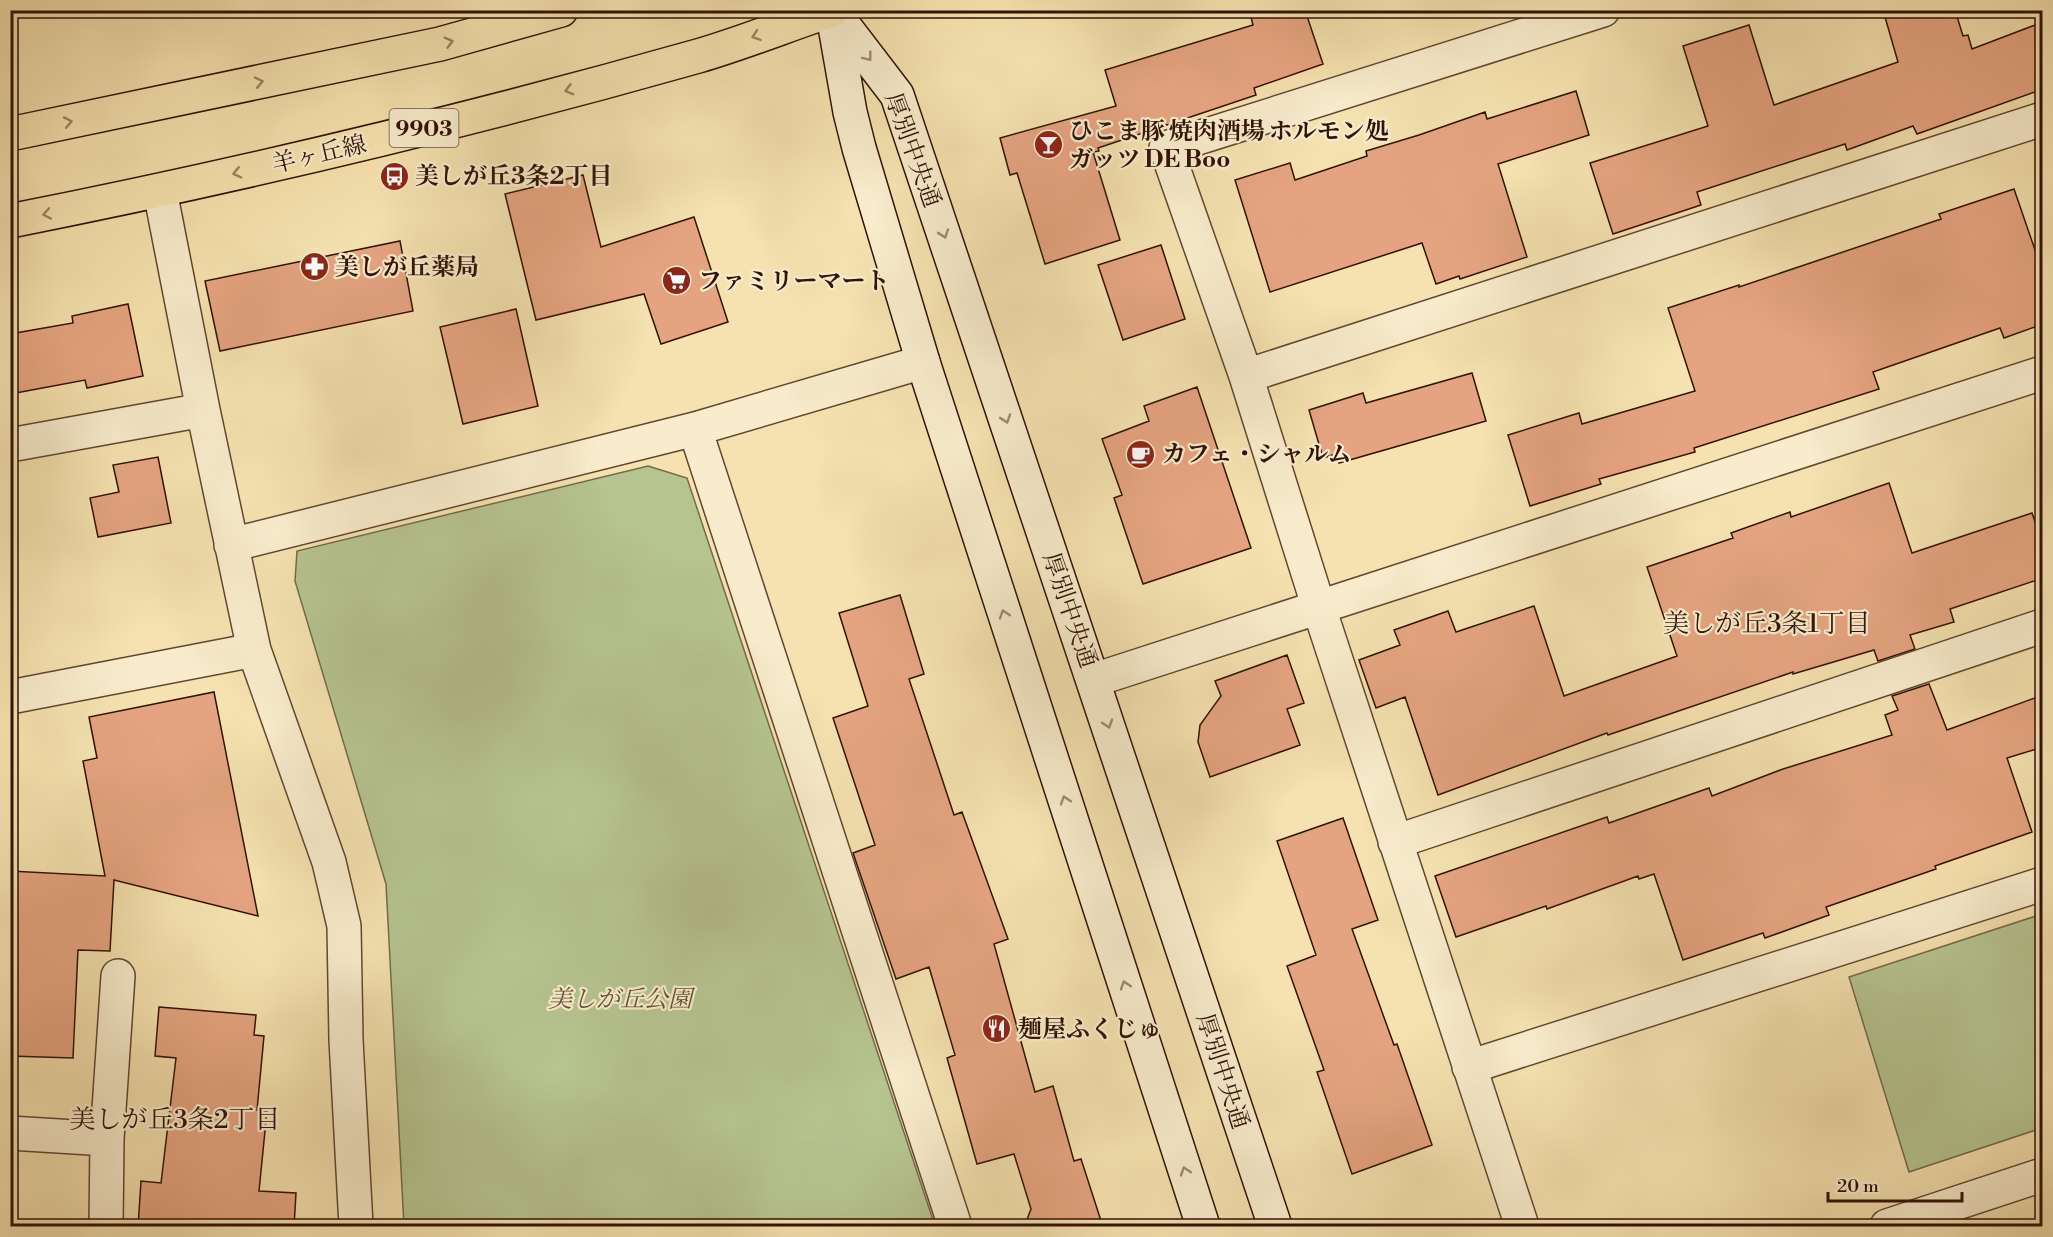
<svg xmlns="http://www.w3.org/2000/svg" width="2053" height="1237" viewBox="0 0 2053 1237" font-family="'Libre Bodoni','Noto Serif JP',serif">
  <style>
    .green { fill: #b6c490; stroke: #746b4b; stroke-width: 1.5 }
    .building { fill: #e5a481; stroke: #311206; stroke-width: 1.5 }
    .lines { fill: none; stroke-linecap: round; stroke-linejoin: round }
    .street-casing { stroke: #624630; stroke-width: 36 }
    .secondary-casing { stroke: #311206; stroke-width: 36 }
    .primary-casing { stroke: #311206; stroke-width: 36 }
    .street { stroke: #f8eccc; stroke-width: 33 }
    .secondary { stroke: #f8eccc; stroke-width: 33 }
    .primary { stroke: #f5e2b0; stroke-width: 33 }
    .oneway { stroke: #9d8464 }
    .oneway2 { stroke: #9e8a73 }
    .labels { text-anchor: middle; stroke-width: 4.5; stroke-linejoin: round; paint-order: stroke }
    .shield { fill: #f8eccc; stroke: #6d5341; stroke-width: 1.5 }
    .shield-label { font-size: 22px; font-weight: bold; fill: #311206 }
    .poi-label { font-size: 24px; font-weight: bold; fill: #311206; stroke: #f8eccc; text-anchor: start }
    .street-label { font-size: 24px; fill: #311206; stroke: #f8eccc }
    .park-label { font-size: 24px; font-style: italic; fill: #605036; stroke: #f8eccc }
    .neighbourhood-label { font-size: 26px; fill: #311206; stroke: #f8eccc }
  </style>
  <rect width="100%" height="100%" fill="#f5e2b0"/>
  <filter id="stains"><feTurbulence type="fractalNoise" baseFrequency=".00333" numOctaves="4"/><feColorMatrix values="0 0 0 0 .2 0 0 0 0 .09 0 0 0 0 .02 0 0 0 .5 -.17"/></filter>
  <radialGradient id="worn" r=".72"><stop offset=".6" stop-color="#630" stop-opacity="0"/><stop offset="1" stop-color="#630" stop-opacity=".3"/></radialGradient>
  <path class="green" d="M 648,466 L 687,478 L 935,1226 L 404,1226 L 386,884 L 295,581 L 297,551 Z
    M 2042,914 L 2042,1128 L 1909,1172 L 1849,977 Z"/>
  <path class="building" d="M 1249,10 L 1305,10 L 1323,64 L 1254,88 L 1256,95 L 1098,148 L 1099,151 L 1093,152 L 1120,240 L 1045,264 L 1017,173 L 1010,175 L 1000,138 L 1116,106 L 1105,70 L 1253,25 Z
    M 1883,10 L 1955,10 L 1963,36 L 1968,35 L 1972,49 L 2043,22 L 2043,89 L 1917,134 L 1913,126 L 1847,150 L 1845,144 L 1697,192 L 1701,205 L 1613,234 L 1590,163 L 1708,126 L 1683,46 L 1749,25 L 1774,105 L 1898,62 Z
    M 1576,91 L 1589,135 L 1498,164 L 1527,257 L 1460,279 L 1459,276 L 1436,284 L 1422,243 L 1270,292 L 1235,180 L 1290,163 L 1295,180 L 1367,156 L 1366,151 L 1419,135 L 1485,112 L 1487,119 Z
    M 583,175 L 601,247 L 694,217 L 728,322 L 661,344 L 644,294 L 536,320 L 505,194 Z
    M 2014,189 L 2043,273 L 2043,324 L 2004,338 L 2000,328 L 1873,372 L 1879,389 L 1694,448 L 1695,452 L 1599,479 L 1601,484 L 1530,506 L 1508,435 L 1579,413 L 1582,424 L 1695,391 L 1668,308 L 1739,285 L 1739,287 L 1941,219 L 1939,214 Z
    M 400,241 L 413,311 L 220,351 L 205,281 Z
    M 1161,245 L 1185,319 L 1123,340 L 1098,265 Z
    M 128,304 L 143,376 L 87,388 L 85,380 L 10,394 L 10,334 L 73,323 L 72,316 Z
    M 516,309 L 538,406 L 463,424 L 440,327 Z
    M 1472,373 L 1486,421 L 1339,463 L 1336,454 L 1323,458 L 1309,410 L 1363,393 L 1366,403 Z
    M 1197,387 L 1251,548 L 1143,584 L 1114,498 L 1122,495 L 1102,439 L 1149,421 L 1144,406 Z
    M 158,457 L 171,523 L 98,537 L 90,498 L 119,492 L 113,465 Z
    M 1889,483 L 1912,553 L 2032,513 L 2043,545 L 2043,578 L 1950,609 L 1954,622 L 1910,635 L 1915,649 L 1878,661 L 1874,650 L 1793,674 L 1793,672 L 1608,735 L 1607,733 L 1438,795 L 1405,697 L 1376,708 L 1359,660 L 1400,645 L 1394,630 L 1448,611 L 1456,632 L 1534,606 L 1564,696 L 1677,656 L 1647,567 L 1733,538 L 1731,533 L 1790,512 L 1791,517 Z
    M 900,595 L 924,674 L 909,679 L 954,815 L 962,812 L 1008,939 L 994,944 L 1035,1092 L 1053,1086 L 1074,1161 L 1081,1159 L 1103,1227 L 1024,1227 L 1031,1209 L 1014,1154 L 977,1164 L 947,1058 L 955,1055 L 929,967 L 896,979 L 853,853 L 875,845 L 833,718 L 868,706 L 839,613 Z
    M 1287,655 L 1304,703 L 1287,709 L 1300,745 L 1210,777 L 1198,742 L 1200,725 L 1221,696 L 1215,681 Z
    M 1929,684 L 1947,730 L 2043,695 L 2043,747 L 2007,758 L 2032,832 L 1935,866 L 1936,869 L 1826,907 L 1829,915 L 1765,938 L 1763,933 L 1683,960 L 1654,874 L 1639,879 L 1638,876 L 1547,909 L 1546,906 L 1456,937 L 1435,876 L 1607,817 L 1609,823 L 1709,788 L 1712,796 L 1783,769 L 1892,735 L 1885,715 L 1898,710 L 1892,696 Z
    M 214,692 L 258,916 L 114,880 L 110,951 L 78,950 L 73,1058 L 10,1056 L 10,871 L 105,876 L 83,761 L 97,758 L 89,717 Z
    M 1343,818 L 1378,920 L 1352,929 L 1394,1045 L 1397,1044 L 1432,1145 L 1352,1174 L 1317,1072 L 1324,1070 L 1287,966 L 1316,955 L 1277,841 Z
    M 159,1007 L 256,1015 L 254,1035 L 264,1036 L 257,1110 L 267,1111 L 259,1191 L 296,1193 L 294,1227 L 138,1227 L 141,1181 L 161,1183 L 176,1058 L 155,1056 Z"/>
  <g class="lines">
    <defs>
      <path id="street" d="M 160,191 L 203,410 L 254,650 L 329,862 L 344,926 L 346,1040 L 356,1226
        M 1246,376 L 2042,119
        M 695,429 L 955,1226
        M 10,445 L 203,410
        M 231,545 L 695,429 L 923,362
        M 1094,680 L 2042,373
        M 10,697 L 254,650
        M 1395,842 L 2042,626
        M 1469,1067 L 2042,884
        M 10,1133 L 107,1139
        M 106,1226 L 107,1139 L 118,976
        M 1522,1226 L 1319,608 L 1246,376 L 1166,148 L 1603,10
        M 1887,1226 L 2042,1175"/>
      <path id="secondary" d="M 832,10 L 897,95 L 1275,1226
        M 833,15 L 850,112 L 859,148 L 923,362 L 1203,1226"/>
      <path id="primary" d="M 10,134 L 440,44 L 561,10
        M 10,221 C 242,175 472,120 698,56 C 743,43 787,25 832,10"/>
    </defs>
    <use href="#street" class="street-casing"/>
    <use href="#secondary" class="secondary-casing"/>
    <use href="#primary" class="primary-casing"/>
    <use href="#street" class="street"/>
    <use href="#secondary" class="secondary"/>
    <use href="#primary" class="primary"/>
  </g>
  <defs><path id="oneway-chevron" d="M-2-3.5L2.5 0L-2 3.5" fill="none" stroke-width="1.6" stroke-linecap="round" stroke-linejoin="round" transform="scale(1.5)"/></defs>
  <g class="oneway">
    <use href="#oneway-chevron" transform="translate(756 36) rotate(161)"/>
    <use href="#oneway-chevron" transform="translate(449 42) rotate(-15)"/>
    <use href="#oneway-chevron" transform="translate(259 82) rotate(-12)"/>
    <use href="#oneway-chevron" transform="translate(569 90) rotate(165)"/>
    <use href="#oneway-chevron" transform="translate(68 122) rotate(-11)"/>
    <use href="#oneway-chevron" transform="translate(237 173) rotate(167)"/>
    <use href="#oneway-chevron" transform="translate(47 214) rotate(169)"/>
  </g>
  <g class="oneway2">
    <use href="#oneway-chevron" transform="translate(868 57) rotate(52)"/>
    <use href="#oneway-chevron" transform="translate(944 234) rotate(71)"/>
    <use href="#oneway-chevron" transform="translate(1006 419) rotate(71)"/>
    <use href="#oneway-chevron" transform="translate(1004 614) rotate(-108)"/>
    <use href="#oneway-chevron" transform="translate(1108 724) rotate(72)"/>
    <use href="#oneway-chevron" transform="translate(1065 800) rotate(-108)"/>
    <use href="#oneway-chevron" transform="translate(1125 985) rotate(-108)"/>
    <use href="#oneway-chevron" transform="translate(1185 1171) rotate(-108)"/>
  </g>
  <defs>
    <symbol id="bar-disc" viewBox="-11 -11 22 22"><circle r="9.5" fill="#8f2418" stroke="#f8eccc"/><path d="M-6-5H6L.8 .8V4.5H3.5V6h-7V4.5H-.8V.8Z" fill="#fff"/></symbol>
    <symbol id="bus-disc" viewBox="-11 -11 22 22"><circle r="9.5" fill="#8f2418" stroke="#f8eccc"/><path d="M-5-6H5V4H4V6H2V4H-2V6H-4V4H-5ZM-3.5-4V0h7V-4ZM-3.5 1.2v1.5H-2V1.2ZM2 1.2v1.5H3.5V1.2Z" fill="#fff"/></symbol>
    <symbol id="pharmacy-disc" viewBox="-11 -11 22 22"><circle r="9.5" fill="#8f2418" stroke="#f8eccc"/><path d="M-2-6h4v4h4v4h-4v4h-4v-4h-4v-4h4Z" fill="#fff"/></symbol>
    <symbol id="supermarket-disc" viewBox="-11 -11 22 22"><circle r="9.5" fill="#8f2418" stroke="#f8eccc"/><path d="M-6-5.5h2.5l.6 2H6L4.5 2H-2.5L-4.4-4H-6ZM-1.5 3.2a1.3 1.3 0 1 0 .1 0ZM3 3.2a1.3 1.3 0 1 0 .1 0Z" fill="#fff"/></symbol>
    <symbol id="cafe-disc" viewBox="-11 -11 22 22"><circle r="9.5" fill="#8f2418" stroke="#f8eccc"/><path d="M-5.5-4.5H6V0H3Q3 3.5 0 3.5H-2.5Q-5.5 3.5-5.5 0ZM3-3.2v2h1.7v-2ZM-6 4.5H4V6H-6Z" fill="#fff"/></symbol>
    <symbol id="restaurant-disc" viewBox="-11 -11 22 22"><circle r="9.5" fill="#8f2418" stroke="#f8eccc"/><path d="M-5-6h1v4h1v-4h1v4h1v-4h1v5L-1.5 .5V6h-2V.5L-5-1ZM5-6V6H3V1.5H1.5Q1.5-4 5-6Z" fill="#fff"/></symbol>
  </defs>
  <g fill-rule="evenodd">
    <use href="#bar-disc" x="1032" y="128" width="33" height="33"/>
    <use href="#bus-disc" x="378" y="160" width="33" height="33"/>
    <use href="#pharmacy-disc" x="298" y="250" width="33" height="33"/>
    <use href="#supermarket-disc" x="660" y="264" width="33" height="33"/>
    <use href="#cafe-disc" x="1124" y="438" width="33" height="33"/>
    <use href="#restaurant-disc" x="980" y="1012" width="33" height="33"/>
  </g>
  <g class="labels">
    <rect class="shield" x="389.5" y="109" width="69" height="38" rx="4.5"/>
    <g class="shield-label">
      <text x="424" y="136">9903</text>
    </g>
    <g class="poi-label">
      <text x="1069" y="139">ひこま豚 焼肉酒場 ホルモン処<tspan x="1069" dy="28">ガッツ DE Boo</tspan></text>
      <text x="415" y="184">美しが丘3条2丁目</text>
      <text x="335" y="275">美しが丘薬局</text>
      <text x="698" y="289">ファミリーマート</text>
      <text x="1162" y="462">カフェ・シャルム</text>
      <text x="1018" y="1037">麺屋ふくじゅ</text>
    </g>
    <g class="street-label">
      <text transform="translate(913 150) rotate(70)" y="8">厚別中央通</text>
      <text transform="translate(319 154) rotate(-13)" y="8">羊ヶ丘線</text>
      <text transform="translate(1070 610) rotate(71)" y="8">厚別中央通</text>
      <text transform="translate(1223 1071) rotate(72)" y="8">厚別中央通</text>
    </g>
    <g class="park-label">
      <text x="620" y="1007">美しが丘公園</text>
    </g>
    <g class="neighbourhood-label">
      <text x="1767" y="632">美しが丘3条1丁目</text>
      <text x="175" y="1128">美しが丘3条2丁目</text>
    </g>
  </g>
  <rect width="2053" height="1237" fill="none" stroke="#f5e2b0" stroke-width="36"/>
  <rect x="12" y="12" width="2029" height="1213" fill="none" stroke="#311206" stroke-width="3"/>
  <rect x="18" y="18" width="2017" height="1201" fill="none" stroke="#311206" stroke-width="1.5"/>
  <path d="M1828 1192v9h134v-9" fill="none" stroke="#311206" stroke-width="3"/>
  <text x="1837" y="1192" font-size="18" fill="#311206" stroke="#f8eccc" stroke-width="4.5" paint-order="stroke">20 m</text>
  <rect width="100%" height="100%" filter="url(#stains)"/>
  <rect width="100%" height="100%" fill="url(#worn)"/>
</svg>
